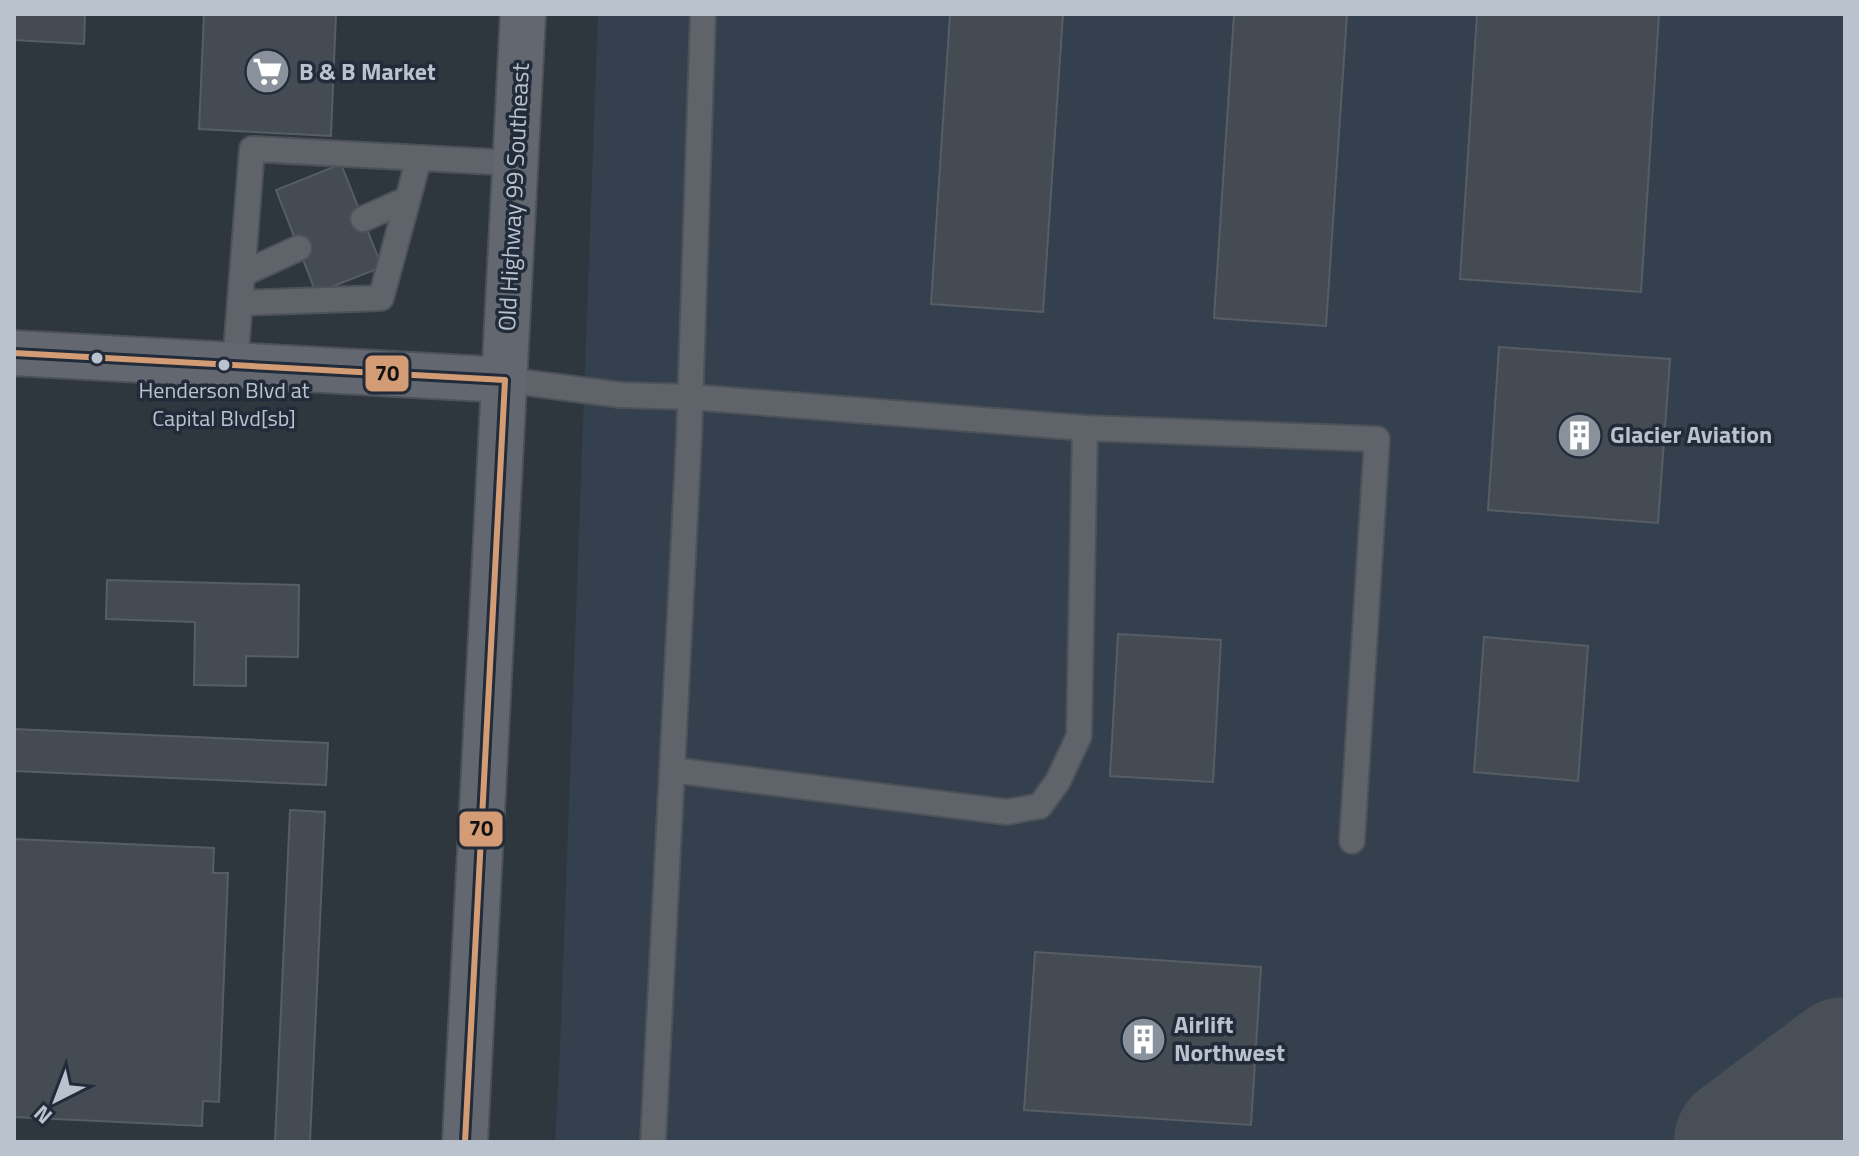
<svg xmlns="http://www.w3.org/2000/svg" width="1859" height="1156" viewBox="0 0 1859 1156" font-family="'Titillium Web',sans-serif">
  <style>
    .airport { fill: #35404e }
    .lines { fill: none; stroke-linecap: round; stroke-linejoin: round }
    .taxiway { stroke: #484f56; stroke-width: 134 }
    .building { fill: #454b52; stroke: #575d65; stroke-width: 2 }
    .lane-casing { stroke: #4d5258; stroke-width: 28 }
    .secondary-casing { stroke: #4d5258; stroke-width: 48 }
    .lane { stroke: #5f646b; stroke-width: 24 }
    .secondary { stroke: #636870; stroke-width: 44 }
    .bus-1-casing { stroke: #212b39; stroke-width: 12 }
    .bus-1 { stroke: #d39c74; stroke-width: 6 }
    .bus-dot { fill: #bac2cd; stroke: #212b39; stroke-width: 3 }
    .labels { text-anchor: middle; stroke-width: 7; stroke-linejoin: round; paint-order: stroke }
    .bus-label { font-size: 22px; fill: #bac2cd; stroke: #212b39 }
    .poi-label { font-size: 24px; font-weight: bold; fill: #bac2cd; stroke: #212b39; text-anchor: start }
    .street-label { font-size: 24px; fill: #bac2cd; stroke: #212b39 }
    .line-badge { stroke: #212b39; stroke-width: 3 }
    .pale-badge-label { font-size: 22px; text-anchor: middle; font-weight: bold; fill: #111 }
  </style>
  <rect width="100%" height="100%" fill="#2e363e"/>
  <path class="airport" d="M 598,14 L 1845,14 L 1845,1142 L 555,1142 L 560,1049 Z"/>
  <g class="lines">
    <path class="taxiway" d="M 1741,1142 L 1845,1064"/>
  </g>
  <path class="building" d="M 14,14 L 85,14 L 84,44 L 14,40 Z
    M 204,14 L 336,14 L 331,136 L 199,129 Z
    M 950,14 L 1063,14 L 1043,312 L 931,304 Z
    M 1234,14 L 1347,14 L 1326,326 L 1214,318 Z
    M 1477,14 L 1659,14 L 1641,292 L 1460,279 Z
    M 341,164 L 382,267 L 316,293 L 276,190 Z
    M 1499,347 L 1670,359 L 1658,523 L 1488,510 Z
    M 107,580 L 299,585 L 298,657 L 246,656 L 246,686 L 194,685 L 195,622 L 106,619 Z
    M 1118,634 L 1221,640 L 1213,782 L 1110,776 Z
    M 1484,637 L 1588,646 L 1578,781 L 1474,772 Z
    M 14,729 L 328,743 L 326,785 L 14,771 Z
    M 290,810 L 325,812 L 310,1142 L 275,1142 Z
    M 14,839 L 214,848 L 213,873 L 228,873 L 219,1102 L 203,1101 L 202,1126 L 14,1117 Z
    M 1035,952 L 1261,967 L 1251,1125 L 1024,1110 Z"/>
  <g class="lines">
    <defs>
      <path id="lane" d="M 363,219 L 408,199
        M 242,274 L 299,248
        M 240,303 L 381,298 L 419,158
        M 235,365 L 252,149 L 516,163
        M 505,380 L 621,395 L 690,397 L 1085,428 L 1079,736 L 1058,781 L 1040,806 L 1007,812 L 672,770
        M 1085,428 L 1377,439 L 1352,841
        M 653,1142 L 689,438 L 703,14"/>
      <path id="secondary" d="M 14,353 L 505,380
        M 465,1142 L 523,14"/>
    </defs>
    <use href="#lane" class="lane-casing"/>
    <use href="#secondary" class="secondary-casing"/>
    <use href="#lane" class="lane"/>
    <use href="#secondary" class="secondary"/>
    <defs>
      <path id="bus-1" d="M 14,353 L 505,380 L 465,1142"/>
    </defs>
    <use href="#bus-1" class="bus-1-casing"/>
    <use href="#bus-1" class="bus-1"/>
  </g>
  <defs>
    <symbol id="supermarket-disc" viewBox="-11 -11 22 22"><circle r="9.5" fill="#89919b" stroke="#212b39"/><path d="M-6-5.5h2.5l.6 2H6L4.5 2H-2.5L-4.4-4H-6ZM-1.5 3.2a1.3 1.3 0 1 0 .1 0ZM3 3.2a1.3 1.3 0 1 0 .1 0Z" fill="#fff"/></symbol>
    <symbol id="building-disc" viewBox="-11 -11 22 22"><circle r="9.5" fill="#89919b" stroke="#212b39"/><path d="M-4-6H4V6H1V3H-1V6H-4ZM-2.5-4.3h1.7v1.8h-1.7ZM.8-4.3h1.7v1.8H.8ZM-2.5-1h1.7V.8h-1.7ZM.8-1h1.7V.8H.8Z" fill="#fff"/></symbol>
  </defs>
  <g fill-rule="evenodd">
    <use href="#supermarket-disc" x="242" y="46" width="51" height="51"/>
    <use href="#building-disc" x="1554" y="410" width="51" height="51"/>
    <use href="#building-disc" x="1118" y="1014" width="51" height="51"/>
  </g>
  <g class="bus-dot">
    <circle cx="97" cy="358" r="7"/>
    <circle cx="224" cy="365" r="7"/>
  </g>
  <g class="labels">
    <g class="bus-label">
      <text x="224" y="398">Henderson Blvd at<tspan x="224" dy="28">Capital Blvd[sb]</tspan></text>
    </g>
    <g class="poi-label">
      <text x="299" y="80">B &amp; B Market</text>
      <text x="1610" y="443">Glacier Aviation</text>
      <text x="1174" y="1033">Airlift<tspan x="1174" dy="28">Northwest</tspan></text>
    </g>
    <g class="street-label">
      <text transform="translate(514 197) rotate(-87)" y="8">Old Highway 99 Southeast</text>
    </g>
  </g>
  <g class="line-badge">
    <rect x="364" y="354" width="46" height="39" rx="8" fill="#d39c74"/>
    <rect x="458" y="810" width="46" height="38" rx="8" fill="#d39c74"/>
  </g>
  <g class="pale-badge-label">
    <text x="387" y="381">70</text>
    <text x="481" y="836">70</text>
  </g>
  <rect width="1859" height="1156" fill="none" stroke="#bac2cd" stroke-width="32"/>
  <g transform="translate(56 1100) rotate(222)" stroke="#212b39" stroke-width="6" paint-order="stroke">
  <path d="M0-6L14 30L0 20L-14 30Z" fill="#bac2cd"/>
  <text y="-12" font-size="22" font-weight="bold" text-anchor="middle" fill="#bac2cd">N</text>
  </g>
</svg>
